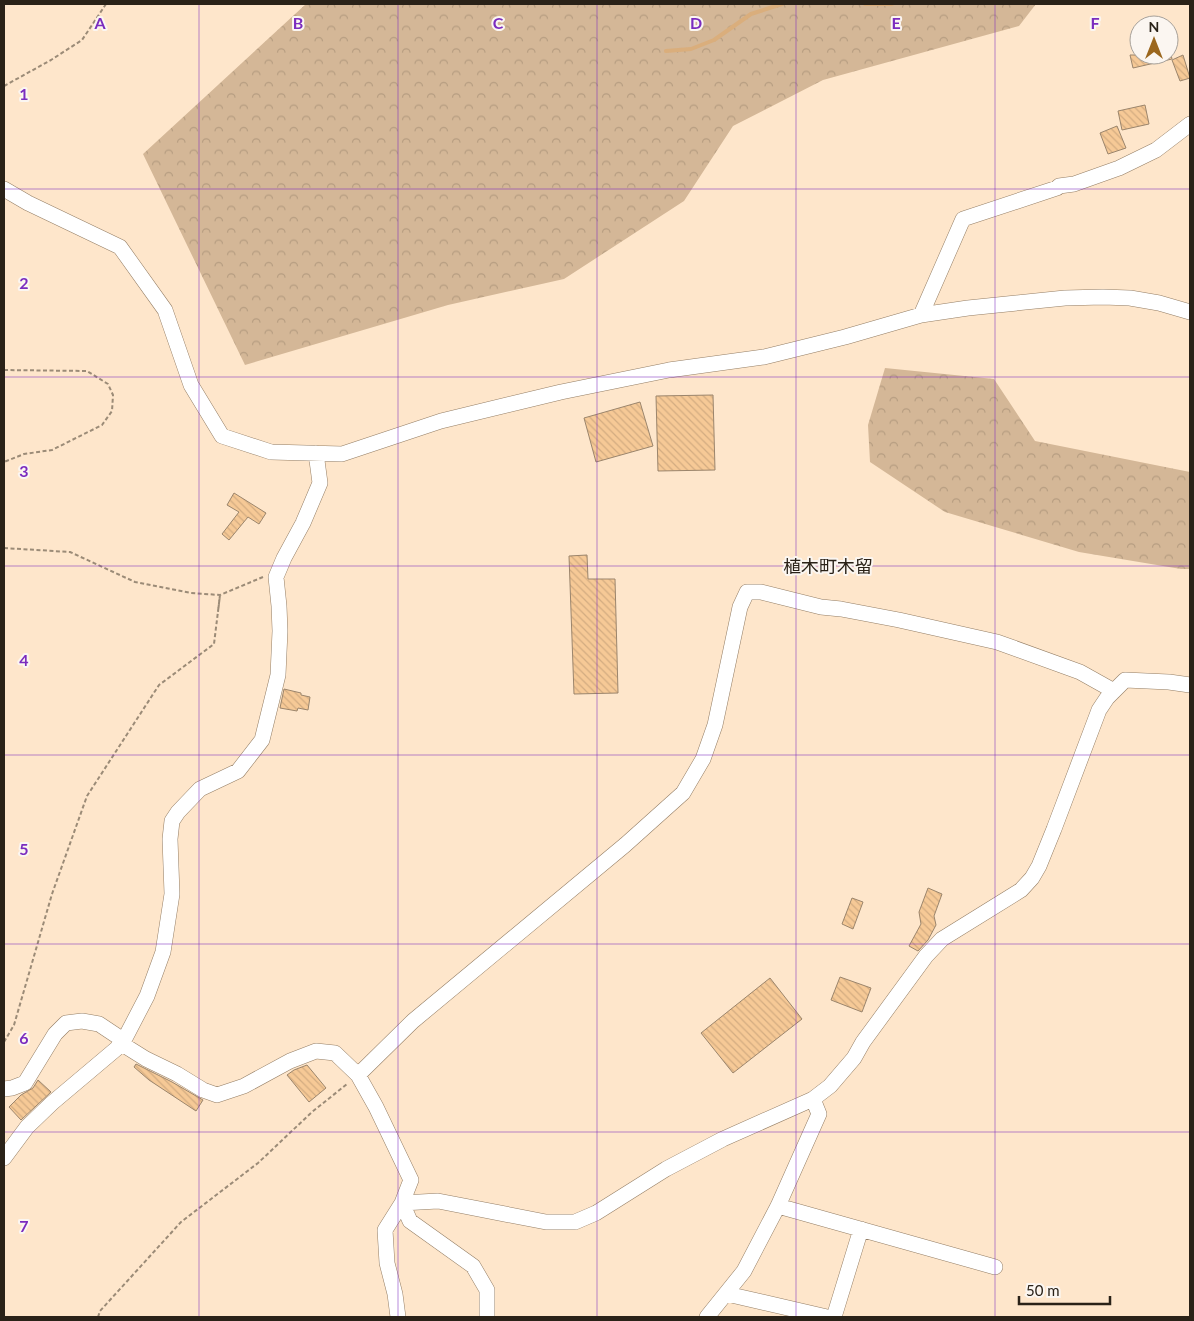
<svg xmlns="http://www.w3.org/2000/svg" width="1194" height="1321" viewBox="0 0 1194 1321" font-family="Lato,'Noto Sans JP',sans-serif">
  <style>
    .forest { fill: url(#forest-crowns) }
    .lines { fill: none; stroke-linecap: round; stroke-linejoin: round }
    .stream { stroke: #daae7c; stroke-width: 4 }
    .building { fill: url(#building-back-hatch); stroke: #9b856c }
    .minor-casing { stroke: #947e65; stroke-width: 16 }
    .path { stroke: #9b8b77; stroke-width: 2; stroke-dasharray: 4 2.5; stroke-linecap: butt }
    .minor { stroke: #fff; stroke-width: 15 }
    .grid { fill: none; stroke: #7b2cbf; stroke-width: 1; stroke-opacity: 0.55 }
    .labels { text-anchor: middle; stroke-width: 4; stroke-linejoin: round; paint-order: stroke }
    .quarter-label { font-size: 18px; fill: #2a2218; stroke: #fbf6f1 }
    .grid-label { font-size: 16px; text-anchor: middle; font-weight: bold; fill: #7b2cbf; stroke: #fbf6f1; stroke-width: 4; stroke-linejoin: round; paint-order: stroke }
  </style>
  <defs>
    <pattern id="forest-crowns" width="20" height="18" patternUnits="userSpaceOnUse" patternTransform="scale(1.25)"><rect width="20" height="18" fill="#d4b797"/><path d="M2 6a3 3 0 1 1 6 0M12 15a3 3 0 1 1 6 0" fill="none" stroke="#b69d81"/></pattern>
    <pattern id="building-back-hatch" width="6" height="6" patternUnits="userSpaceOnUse" patternTransform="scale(1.25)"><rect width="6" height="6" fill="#f6c996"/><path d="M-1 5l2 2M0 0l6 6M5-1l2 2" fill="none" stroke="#d3ac81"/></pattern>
  </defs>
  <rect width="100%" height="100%" fill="#fee6cb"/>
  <path class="forest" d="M 306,4 L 1036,4 L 1019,26 L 823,80 L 733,126 L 684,201 L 564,279 L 448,305 L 245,365 L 143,154 Z
    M 885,368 L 994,379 L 1035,441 L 1190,472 L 1190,569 L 1181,569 L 1079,552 L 945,512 L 870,462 L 868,425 Z"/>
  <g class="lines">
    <path class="stream" d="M 865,4 L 892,4
      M 666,51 L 691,49 L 714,40 L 751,14 L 782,4"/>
  </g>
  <path class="building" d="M 1130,55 L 1171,55 L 1172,59 L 1133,68 Z
    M 1183,55 L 1190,78 L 1180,81 L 1172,60 Z
    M 1145,105 L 1149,124 L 1122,130 L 1118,111 Z
    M 1117,126 L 1126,148 L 1108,154 L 1100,133 Z
    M 713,395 L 715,470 L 658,471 L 656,396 Z
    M 640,402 L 653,446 L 596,462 L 584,418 Z
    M 234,493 L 266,513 L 259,524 L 248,517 L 229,540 L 222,534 L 239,512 L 227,505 Z
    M 587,555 L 588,579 L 615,579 L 618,693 L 574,694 L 569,556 Z
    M 284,689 L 301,693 L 301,695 L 310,697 L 308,710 L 298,708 L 297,711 L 280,708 Z
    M 928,888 L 942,894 L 934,916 L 936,925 L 928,940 L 918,951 L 909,946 L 921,924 L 919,912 Z
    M 852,898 L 863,902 L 853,929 L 842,924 Z
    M 840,977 L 871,988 L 862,1012 L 831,1000 Z
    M 770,978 L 802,1019 L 733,1073 L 701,1033 Z
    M 136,1064 L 172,1082 L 203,1100 L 196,1111 L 149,1080 L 134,1067 Z
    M 307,1065 L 326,1088 L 309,1102 L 287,1075 L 294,1070 Z
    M 38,1080 L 51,1092 L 21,1120 L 9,1107 L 21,1095 L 33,1088 Z"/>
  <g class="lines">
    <defs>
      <path id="minor" d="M 4,189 L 28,203 L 120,247 L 165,310 L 191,385 L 222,436 L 271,452 L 342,454 L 441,421 L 561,392 L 669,370 L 764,357 L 845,337 L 921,315 L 968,308 L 1065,298 L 1103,297 L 1130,298 L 1159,303 L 1190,312
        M 921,315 L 963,219 L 1057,188 L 1059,186 L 1074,184 L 1119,168 L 1156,150 L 1190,124
        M 358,1075 L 413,1021 L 625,845 L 683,793 L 703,759 L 715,725 L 740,607 L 747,592 L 761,592 L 821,607 L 841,609 L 899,620 L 997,642 L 1080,672 L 1114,691
        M 4,1089 L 12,1088 L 25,1083 L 55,1034 L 66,1023 L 82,1021 L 99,1024 L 117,1036 L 122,1044 L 146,1059 L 177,1074 L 203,1090 L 217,1095 L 244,1086 L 290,1061 L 316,1051 L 335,1053 L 358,1075 L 376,1107 L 411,1180 L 402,1203 L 385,1230 L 387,1263 L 395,1294 L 398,1317
        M 4,1158 L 27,1127 L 52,1103 L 122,1044 L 147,996 L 163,952 L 172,894 L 170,839 L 172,821 L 178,812 L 200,789 L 238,771 L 262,740 L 278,675 L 280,631 L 279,606 L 276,577 L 284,558 L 303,523 L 320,483 L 316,453
        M 402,1203 L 438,1201 L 546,1222 L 575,1222 L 596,1213 L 666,1169 L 723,1139 L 813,1099 L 830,1086 L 854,1058 L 863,1042 L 926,956 L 942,939 L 1021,890 L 1032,878 L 1039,866 L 1054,829 L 1099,710 L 1107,698 L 1125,680 L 1169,682 L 1190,685
        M 402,1203 L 410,1221 L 473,1266 L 487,1290 L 487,1317
        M 778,1206 L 995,1267
        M 727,1294 L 827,1317
        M 707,1317 L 744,1271 L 778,1206 L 819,1114 L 813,1099
        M 834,1317 L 861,1229"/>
    </defs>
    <use href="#minor" class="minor-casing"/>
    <path class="path" d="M 4,86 L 51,60 L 82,40 L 106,4
      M 4,370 L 87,371 L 108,384 L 113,395 L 112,411 L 102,425 L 52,450 L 24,454 L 4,462
      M 4,548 L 70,552 L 135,582 L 191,593 L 220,595 L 263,577
      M 4,1042 L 14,1025 L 52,894 L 87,796 L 159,685 L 214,644 L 220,595 L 218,612
      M 98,1317 L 100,1311 L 181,1222 L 258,1163 L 312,1112 L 347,1084"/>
    <use href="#minor" class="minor"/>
  </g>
  <path class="grid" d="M 199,4 L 199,1317M 398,4 L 398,1317M 597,4 L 597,1317M 796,4 L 796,1317M 995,4 L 995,1317M 4,189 L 1190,189M 4,377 L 1190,377M 4,566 L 1190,566M 4,755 L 1190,755M 4,944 L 1190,944M 4,1132 L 1190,1132"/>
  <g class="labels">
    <g class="quarter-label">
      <text x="828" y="573">植木町木留</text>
    </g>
  </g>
  <g class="grid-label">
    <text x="100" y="29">A</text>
    <text x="298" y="29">B</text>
    <text x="498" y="29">C</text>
    <text x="696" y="29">D</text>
    <text x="896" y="29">E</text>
    <text x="1095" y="29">F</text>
    <text x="24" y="100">1</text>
    <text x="24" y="289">2</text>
    <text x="24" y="477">3</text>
    <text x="24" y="666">4</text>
    <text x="24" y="855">5</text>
    <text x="24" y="1044">6</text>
    <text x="24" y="1232">7</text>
  </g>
  <rect width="1194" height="1321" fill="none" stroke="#2a2218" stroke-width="10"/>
  <g transform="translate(1154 40)"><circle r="24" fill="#fbf6f1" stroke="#a7a19a"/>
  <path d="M0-4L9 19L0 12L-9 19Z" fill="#9b671e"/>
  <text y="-8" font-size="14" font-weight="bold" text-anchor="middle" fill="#2a2218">N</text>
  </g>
  <path d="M1019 1296v8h91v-8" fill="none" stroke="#2a2218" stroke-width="2.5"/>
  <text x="1026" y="1296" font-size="15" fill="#2a2218" stroke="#fbf6f1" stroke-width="4" paint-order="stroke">50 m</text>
</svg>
